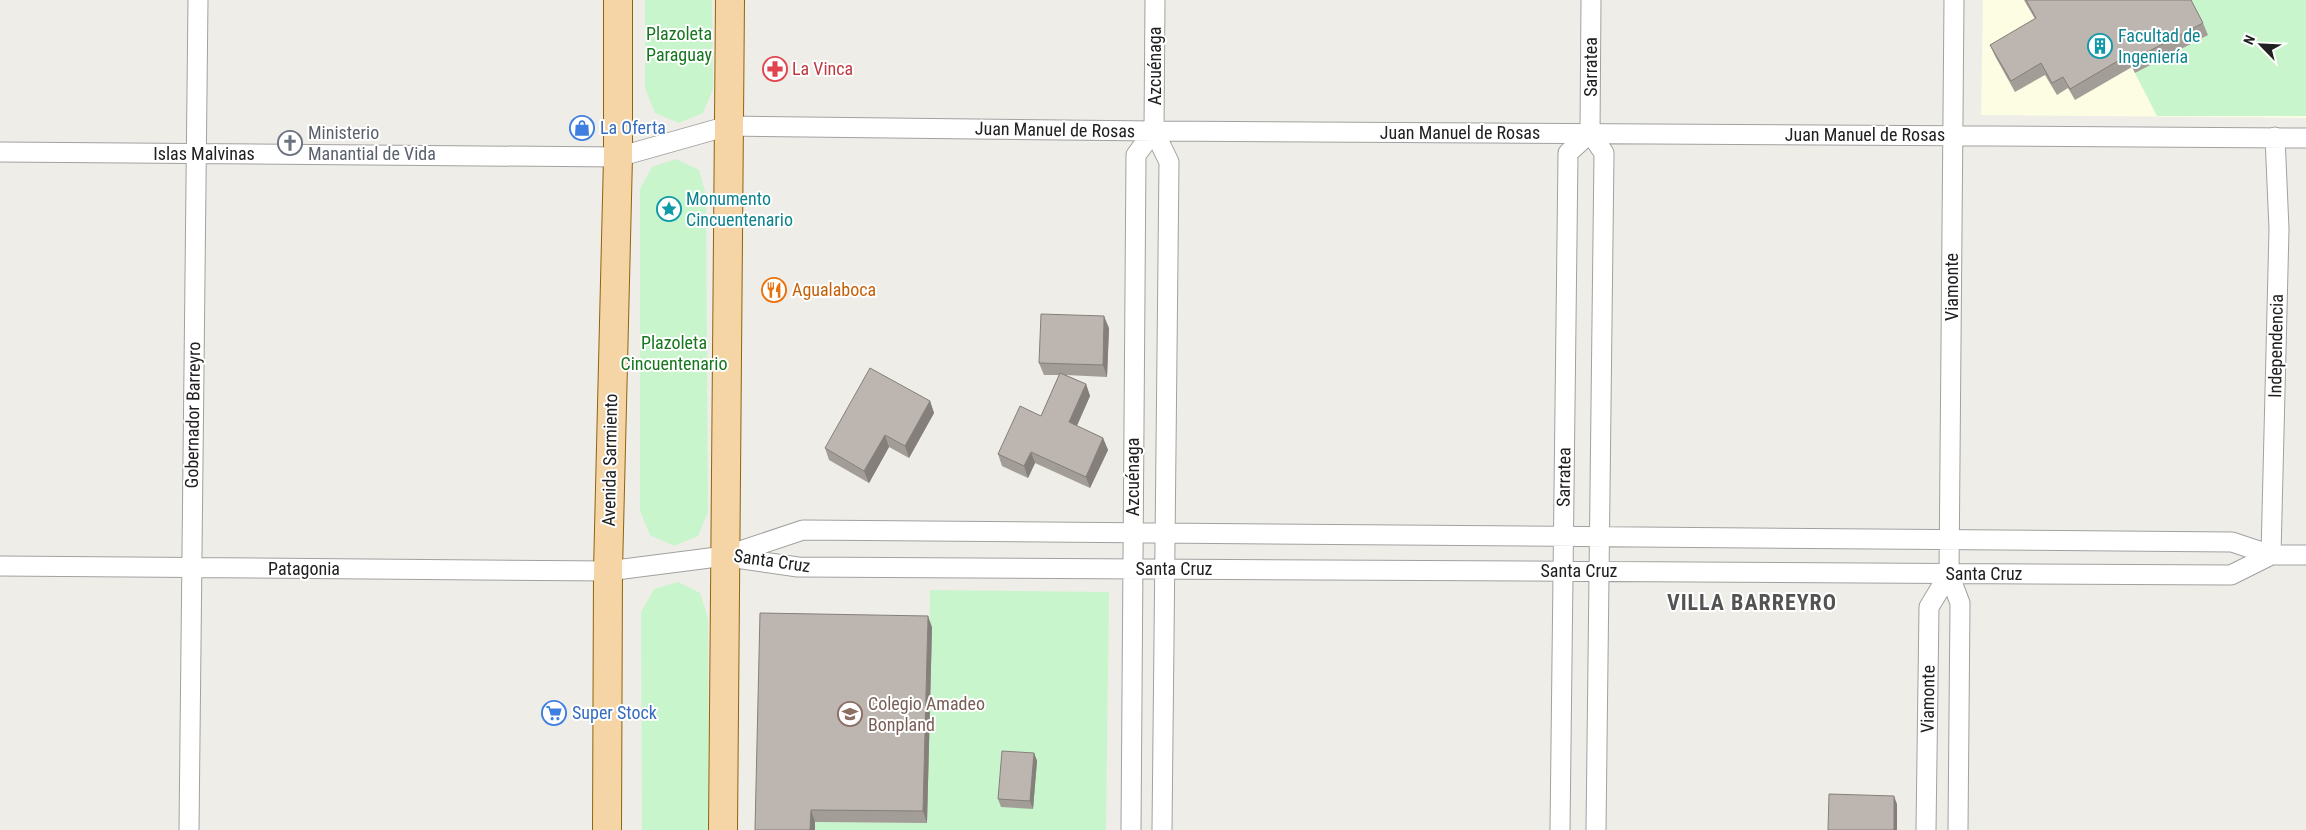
<svg xmlns="http://www.w3.org/2000/svg" width="2306" height="830" viewBox="0 0 2306 830" font-family="'Roboto Condensed',sans-serif">
  <style>
    .education { fill: #fcfde2 }
    .park { fill: #c8f5cc }
    .lines { fill: none; stroke-linecap: round; stroke-linejoin: round }
    .street-casing { stroke: #a1a1a1; stroke-width: 21 }
    .primary-casing { stroke: #8f650c; stroke-width: 30 }
    .street { stroke: #fff; stroke-width: 19 }
    .primary { stroke: #f5d4a6; stroke-width: 28 }
    .wall { fill: #a39d97 }
    .shaded-wall { fill: #847f7b }
    .building { fill: #bdb6b0; stroke: #847f7b }
    .labels { text-anchor: middle; stroke-width: 4; stroke-linejoin: round; paint-order: stroke }
    .park-label { font-size: 18px; fill: #15761e; stroke: #fff }
    .culture-label { font-size: 18px; fill: #0d838f; stroke: #fff; text-anchor: start }
    .street-label { font-size: 18px; fill: #202020; stroke: #fff }
    .health-label { font-size: 18px; fill: #be3a42; stroke: #fff; text-anchor: start }
    .shop-label { font-size: 18px; fill: #366cbe; stroke: #fff; text-anchor: start }
    .worship-label { font-size: 18px; fill: #5b616d; stroke: #fff; text-anchor: start }
    .food-label { font-size: 18px; fill: #c56008; stroke: #fff; text-anchor: start }
    .education-label { font-size: 18px; fill: #785e54; stroke: #fff; text-anchor: start }
    .district-label { font-size: 22px; font-weight: bold; letter-spacing: 1px; fill: #535353; stroke: #fff }
  </style>
  <rect width="100%" height="100%" fill="#efede7"/>
  <path class="education" d="M 1983,0 L 2306,0 L 2306,118 L 1981,115 Z"/>
  <path class="park" d="M 645,0 L 712,0 L 713,89 L 703,113 L 679,123 L 655,113 L 645,88 Z
    M 2190,0 L 2306,0 L 2306,116 L 2157,116 L 2135,73 L 2207,35 Z
    M 676,159 L 699,170 L 706,195 L 708,512 L 698,536 L 674,546 L 650,535 L 640,511 L 640,189 L 652,167 Z
    M 678,582 L 700,593 L 708,618 L 709,830 L 642,830 L 641,612 L 654,589 Z
    M 930,590 L 1109,592 L 1106,830 L 815,830 L 815,822 L 927,823 Z"/>
  <g class="lines">
    <defs>
      <path id="street" d="M 1155,0 L 1154,131 L 1169,162 L 1162,830
        M 1591,0 L 1590,133 L 1604,153 L 1596,830
        M 1954,0 L 1949,574 L 1960,603 L 1958,830
        M 0,152 L 618,157 L 728,126 L 1154,131 L 2306,138
        M 2271,555 L 2279,229 L 2275,137
        M 729,557 L 798,567 L 2231,575 L 2271,555
        M 0,566 L 608,571 L 725,556 L 803,530 L 2232,542 L 2271,555 L 2306,555
        M 189,830 L 198,0
        M 1131,830 L 1136,155 L 1154,131
        M 1560,830 L 1568,153 L 1590,133
        M 1926,830 L 1929,607 L 1949,574"/>
      <path id="primary" d="M 607,830 L 608,571 L 618,157 L 618,0
        M 723,830 L 730,0"/>
    </defs>
    <use href="#street" class="street-casing"/>
    <use href="#primary" class="primary-casing"/>
    <use href="#street" class="street"/>
    <use href="#primary" class="primary"/>
  </g>
  <path class="wall" d="M 2024,0 L 2191,0 L 2203,23 L 2208,35 L 2135,73 L 2132,67 L 2075,100 L 2068,88 L 2057,95 L 2045,75 L 2015,92 L 1995,56 L 1990,45 L 2035,19 Z
    M 1109,328 L 1107,377 L 1066,375 L 1086,384 L 1090,396 L 1077,426 L 1103,438 L 1108,450 L 1090,488 L 1035,463 L 1028,478 L 1002,466 L 998,454 L 1041,416 L 1059,375 L 1044,375 L 1039,363 Z
    M 930,401 L 934,413 L 909,458 L 889,447 L 869,483 L 829,460 L 825,448 Z
    M 932,627 L 927,823 L 815,822 L 815,830 L 755,830 Z
    M 1034,753 L 1037,761 L 1033,809 L 1001,807 L 998,799 Z"/>
  <path class="shaded-wall" d="M 1104,316 L 1109,328 L 1107,377 L 1103,365 Z
    M 1086,384 L 1090,396 L 1073,434 L 1069,422 Z
    M 930,401 L 934,413 L 909,458 L 905,446 Z
    M 885,435 L 889,447 L 869,483 L 864,471 Z
    M 1103,438 L 1108,450 L 1090,488 L 1086,477 Z
    M 1031,452 L 1035,463 L 1028,478 L 1024,466 Z
    M 928,616 L 932,627 L 927,823 L 923,811 Z
    M 1034,753 L 1037,761 L 1033,809 L 1030,801 Z
    M 1894,796 L 1897,804 L 1897,830 L 1894,830 Z
    M 811,810 L 815,822 L 815,830 L 810,830 Z"/>
  <path class="building" d="M 2026,0 L 2191,0 L 2203,23 L 2130,61 L 2128,55 L 2070,89 L 2063,77 L 2052,83 L 2041,63 L 2011,81 L 1990,45 L 2036,18 Z
    M 1041,314 L 1104,316 L 1103,365 L 1039,363 Z
    M 870,368 L 930,401 L 905,446 L 885,435 L 864,471 L 825,448 Z
    M 1060,373 L 1086,384 L 1069,422 L 1103,438 L 1086,477 L 1031,452 L 1024,466 L 998,454 L 1020,406 L 1041,416 Z
    M 760,613 L 928,616 L 923,811 L 811,810 L 810,830 L 755,830 Z
    M 1002,751 L 1034,753 L 1030,801 L 998,799 Z
    M 1829,794 L 1894,796 L 1894,830 L 1828,830 Z"/>
  <defs>
    <symbol id="building-ring" viewBox="-11 -11 22 22"><circle r="9.5" fill="#fff" stroke="#0f9aa8" stroke-width="1.5"/><path d="M-4-6H4V6H1V3H-1V6H-4ZM-2.5-4.3h1.7v1.8h-1.7ZM.8-4.3h1.7v1.8H.8ZM-2.5-1h1.7V.8h-1.7ZM.8-1h1.7V.8H.8Z" fill="#0f9aa8"/></symbol>
    <symbol id="pharmacy-ring" viewBox="-11 -11 22 22"><circle r="9.5" fill="#fff" stroke="#e0444e" stroke-width="1.5"/><path d="M-2-6h4v4h4v4h-4v4h-4v-4h-4v-4h4Z" fill="#e0444e"/></symbol>
    <symbol id="shop-ring" viewBox="-11 -11 22 22"><circle r="9.5" fill="#fff" stroke="#3f7fe0" stroke-width="1.5"/><path d="M-5-2.5h2.3a2.7 3.5 0 0 1 5.4 0H5L5.5 6h-11ZM-1.5-2.5h3a1.5 2.3 0 0 0-3 0Z" fill="#3f7fe0"/></symbol>
    <symbol id="church-ring" viewBox="-11 -11 22 22"><circle r="9.5" fill="#fff" stroke="#6b7280" stroke-width="1.5"/><path d="M-1.2-6h2.4v3.5h3.3v2.4h-3.3V6h-2.4V-.1h-3.3v-2.4h3.3Z" fill="#6b7280"/></symbol>
    <symbol id="sight-ring" viewBox="-11 -11 22 22"><circle r="9.5" fill="#fff" stroke="#0f9aa8" stroke-width="1.5"/><path d="M0-6L1.8-2.2L6-1.7L2.9 1.2L3.7 5.4L0 3.3L-3.7 5.4L-2.9 1.2L-6-1.7L-1.8-2.2Z" fill="#0f9aa8"/></symbol>
    <symbol id="restaurant-ring" viewBox="-11 -11 22 22"><circle r="9.5" fill="#fff" stroke="#e8710a" stroke-width="1.5"/><path d="M-5-6h1v4h1v-4h1v4h1v-4h1v5L-1.5 .5V6h-2V.5L-5-1ZM5-6V6H3V1.5H1.5Q1.5-4 5-6Z" fill="#e8710a"/></symbol>
    <symbol id="supermarket-ring" viewBox="-11 -11 22 22"><circle r="9.5" fill="#fff" stroke="#3f7fe0" stroke-width="1.5"/><path d="M-6-5.5h2.5l.6 2H6L4.5 2H-2.5L-4.4-4H-6ZM-1.5 3.2a1.3 1.3 0 1 0 .1 0ZM3 3.2a1.3 1.3 0 1 0 .1 0Z" fill="#3f7fe0"/></symbol>
    <symbol id="school-ring" viewBox="-11 -11 22 22"><circle r="9.5" fill="#fff" stroke="#8d6e63" stroke-width="1.5"/><path d="M0-5L7-2L0 1L-7-2ZM-4 1L0 2.5L4 1V4Q0 6-4 4Z" fill="#8d6e63"/></symbol>
  </defs>
  <g fill-rule="evenodd">
    <use href="#building-ring" x="2086" y="32" width="28" height="28"/>
    <use href="#pharmacy-ring" x="761" y="55" width="28" height="28"/>
    <use href="#shop-ring" x="568" y="114" width="28" height="28"/>
    <use href="#church-ring" x="276" y="129" width="28" height="28"/>
    <use href="#sight-ring" x="655" y="195" width="28" height="28"/>
    <use href="#restaurant-ring" x="760" y="276" width="28" height="28"/>
    <use href="#supermarket-ring" x="540" y="699" width="28" height="28"/>
    <use href="#school-ring" x="836" y="700" width="28" height="28"/>
  </g>
  <g class="labels">
    <g class="park-label">
      <text x="679" y="40">Plazoleta<tspan x="679" dy="21">Paraguay</tspan></text>
      <text x="674" y="349">Plazoleta<tspan x="674" dy="21">Cincuentenario</tspan></text>
    </g>
    <g class="culture-label">
      <text x="2118" y="42">Facultad de<tspan x="2118" dy="21">Ingeniería</tspan></text>
      <text x="686" y="205">Monumento<tspan x="686" dy="21">Cincuentenario</tspan></text>
    </g>
    <g class="street-label">
      <text transform="translate(1155 66) rotate(-90)" y="6">Azcuénaga</text>
      <text transform="translate(1591 67) rotate(-90)" y="6">Sarratea</text>
      <text transform="translate(1055 130) rotate(1)" y="6">Juan Manuel de Rosas</text>
      <text x="1460" y="139">Juan Manuel de Rosas</text>
      <text x="1865" y="141">Juan Manuel de Rosas</text>
      <text x="204" y="160">Islas Malvinas</text>
      <text transform="translate(1952 287) rotate(-90)" y="6">Viamonte</text>
      <text transform="translate(2276 346) rotate(-89)" y="6">Independencia</text>
      <text transform="translate(193 415) rotate(-89)" y="6">Gobernador Barreyro</text>
      <text transform="translate(610 460) rotate(-89)" y="6">Avenida Sarmiento</text>
      <text transform="translate(1133 477) rotate(-90)" y="6">Azcuénaga</text>
      <text transform="translate(1564 477) rotate(-89)" y="6">Sarratea</text>
      <text transform="translate(772 561) rotate(8)" y="6">Santa Cruz</text>
      <text x="304" y="575">Patagonia</text>
      <text x="1174" y="575">Santa Cruz</text>
      <text x="1579" y="577">Santa Cruz</text>
      <text x="1984" y="580">Santa Cruz</text>
      <text transform="translate(1928 699) rotate(-89)" y="6">Viamonte</text>
    </g>
    <g class="health-label">
      <text x="792" y="75">La Vinca</text>
    </g>
    <g class="shop-label">
      <text x="600" y="134">La Oferta</text>
      <text x="572" y="719">Super Stock</text>
    </g>
    <g class="worship-label">
      <text x="308" y="139">Ministerio<tspan x="308" dy="21">Manantial de Vida</tspan></text>
    </g>
    <g class="food-label">
      <text x="792" y="296">Agualaboca</text>
    </g>
    <g class="education-label">
      <text x="868" y="710">Colegio Amadeo<tspan x="868" dy="21">Bonpland</tspan></text>
    </g>
    <g class="district-label">
      <text x="1752" y="610">VILLA BARREYRO</text>
    </g>
  </g>
  <g transform="translate(2261 45) rotate(294)" stroke="#ffffff" stroke-width="4" paint-order="stroke">
  <path d="M0-4L9 19L0 12L-9 19Z" fill="#202020"/>
  <text y="-8" font-size="14" font-weight="bold" text-anchor="middle" fill="#202020">N</text>
  </g>
</svg>
